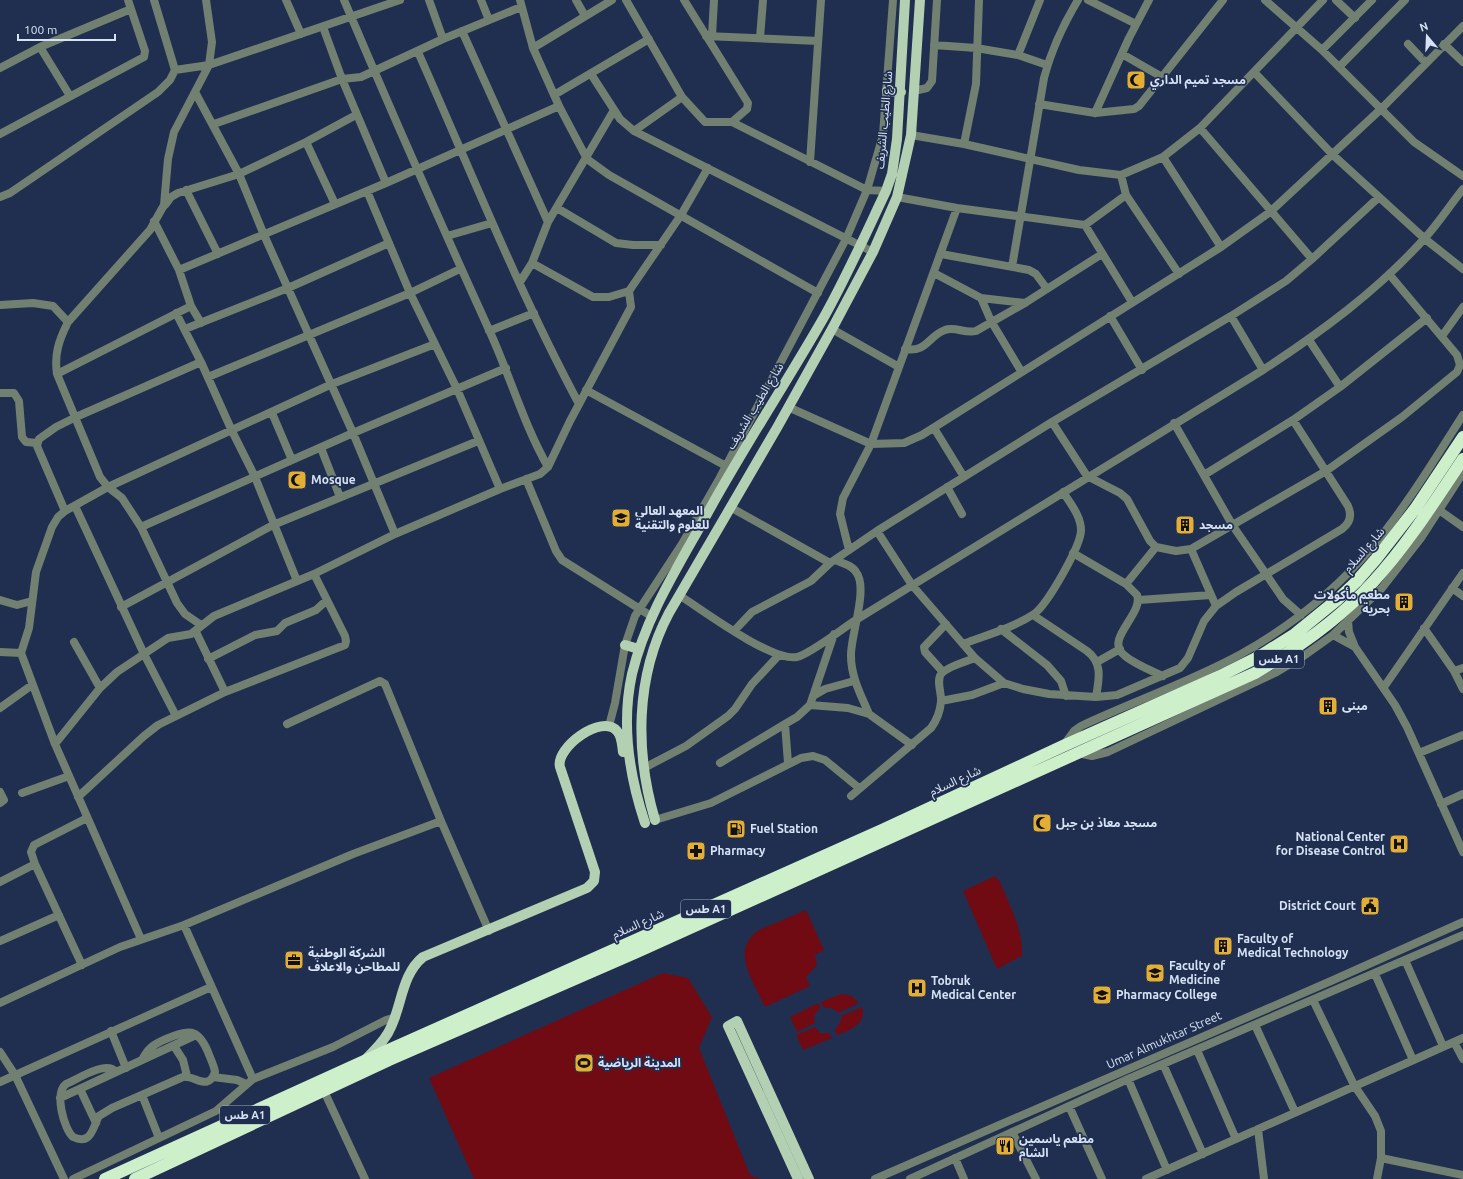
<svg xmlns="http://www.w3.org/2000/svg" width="1463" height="1179" viewBox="0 0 1463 1179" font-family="Ubuntu,'Noto Sans Arabic',sans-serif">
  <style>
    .green { fill: #700b14 }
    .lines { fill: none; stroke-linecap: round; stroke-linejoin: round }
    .minor { stroke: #728071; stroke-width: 8 }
    .major { stroke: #b3d0b2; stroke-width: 10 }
    .highway { stroke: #cdf0cb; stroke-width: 12 }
    .labels { text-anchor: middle; stroke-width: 3.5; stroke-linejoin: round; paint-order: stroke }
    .shield { fill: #202f4f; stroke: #a0acc4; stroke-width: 1 }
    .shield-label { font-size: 11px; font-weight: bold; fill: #d7e2f6 }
    .poi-label { font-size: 12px; font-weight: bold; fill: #d7e2f6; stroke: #202f4f; text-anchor: start }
    .street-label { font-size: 12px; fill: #d7e2f6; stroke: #202f4f }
  </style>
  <rect width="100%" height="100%" fill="#202f4f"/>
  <path class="green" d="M 995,876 L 1000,882 C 1010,906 1023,929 1022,956 L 997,969 L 963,891 Z
    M 806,910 L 824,950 L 815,955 L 817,965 L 806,977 L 810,986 L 765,1007 C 754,982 729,950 759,930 Z
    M 663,973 L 688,978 L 712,1017 L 699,1048 L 750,1175 L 760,1179 L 474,1179 L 429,1078 Z
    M 843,994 L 852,996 L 859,1003 L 838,1013 L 834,1009 L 823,1007 L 821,1002 L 838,995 Z
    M 818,1003 L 820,1008 L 814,1016 L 815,1023 L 797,1032 L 790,1017 Z
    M 862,1007 C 867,1024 850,1030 837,1035 L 835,1030 L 841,1021 L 841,1016 Z
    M 815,1027 L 820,1033 L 829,1033 L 832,1038 L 803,1050 L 796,1035 Z"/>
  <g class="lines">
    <path class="minor" d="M 154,0 L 175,70 L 209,65 L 400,0
      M 286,0 L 301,34
      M 429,0 L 443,39
      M 481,0 L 489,20
      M 520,0 L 533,48 L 559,106 L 587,159 L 609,175 L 818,293
      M 576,0 L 585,16
      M 626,0 L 682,97 L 705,122 L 732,122 L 867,190 L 886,191
      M 684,0 L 748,103 L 747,109 L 732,122
      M 1088,0 L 1136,24
      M 1265,0 L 1322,50 L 1414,142 L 1463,176
      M 1336,0 L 1355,18
      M 323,27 L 342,79 L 386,183
      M 462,31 L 548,222
      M 706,36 L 818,41
      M 712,36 L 714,0
      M 760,38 L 763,0
      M 1408,44 L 1426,63
      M 1444,44 L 1463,62
      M 934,45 L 976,48 L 1018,55 L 1047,65
      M 533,48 L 612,0
      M 1322,50 L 1372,0
      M 418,52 C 470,169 518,290 579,404
      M 1122,54 L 1162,77
      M 1018,55 L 1040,0
      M 1339,67 L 1405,0
      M 0,68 L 40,47
      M 1254,72 L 1333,155 L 1425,239 L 1463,269
      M 591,74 L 620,119 L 634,131 L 873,252
      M 914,91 L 927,88 L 932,81 L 937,0
      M 195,92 L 239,174 L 264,235 L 353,433 L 395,534
      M 554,95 L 649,39
      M 70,96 L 40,47 L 131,9
      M 1039,104 L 1095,113 L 1134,109 L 1139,106 L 1223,0
      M 1095,113 L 1129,38 L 1149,0
      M 214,124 L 342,79 L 361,77 L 443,39 L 521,7
      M 1200,128 L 1312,259
      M 634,131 L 682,97
      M 0,134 L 144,57 L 145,51 L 128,0
      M 911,135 L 964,144 L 1079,170 L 1121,175 L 1163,157 L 1200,128 L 1323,0
      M 306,142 L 335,204
      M 964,144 L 976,84 L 979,0
      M 1163,157 L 1221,247
      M 810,162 L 821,0
      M 1121,175 L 1126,195 L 1179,274
      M 186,190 L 218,254
      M 367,191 L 410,293 L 457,389 L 500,489
      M 0,197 L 10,193 L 158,92 L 170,80 L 175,70
      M 897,197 L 957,208 L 1085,225 L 1132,302
      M 165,205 L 171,197 L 178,193 L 239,174 L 306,142 L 356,115
      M 557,208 L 616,243 L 633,245 L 661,245
      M 154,221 L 179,270 L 191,306 L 201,323
      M 1085,225 L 1126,195
      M 447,236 L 492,223
      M 941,254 L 1029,270 L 1036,274 L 1047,289
      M 532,263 L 593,297 L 609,297 L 629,291
      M 1012,267 L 1044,78 C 1051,51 1063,25 1078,0
      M 179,270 L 386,183 L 559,106
      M 934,273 L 981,298 L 991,321 L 1021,371
      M 520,282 L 532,263 L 548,222 L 614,110
      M 981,298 L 1025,303
      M 0,305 L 33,303 L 53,306 L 68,322
      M 176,313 L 201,362 L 232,431 L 255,477 L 297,581
      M 1110,316 L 1142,370
      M 1231,316 L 1263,370
      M 185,329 L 288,288 L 389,243
      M 832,329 L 899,367
      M 489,331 L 534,313
      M 1442,336 L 1463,307
      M 1309,340 L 1340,387
      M 905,349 C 927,353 928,336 945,330 C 955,326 965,334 976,331 L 1025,303 L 1102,254
      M 57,374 L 191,306
      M 208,377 L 410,293 L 460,269
      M 586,390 L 726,466
      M 0,393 L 14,393 L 19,401 L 22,437 L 26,442 L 37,443
      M 788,407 L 871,444 L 904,443 L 922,435 L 1221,247 L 1270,212 L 1381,109 L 1463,26
      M 272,413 L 292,460
      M 1052,422 L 1087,476 L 1120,493 L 1127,499 L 1150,541 L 1156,547 L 1176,551 L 1191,549 L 1326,471 L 1402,417 L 1457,372 L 1460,365 L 1457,355 L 1389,274
      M 1174,423 L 1233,526 L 1283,599 L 1301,615
      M 934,428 L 964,477
      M 321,448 L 340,497
      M 548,467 L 570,421 L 631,307 L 629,291 L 681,215 L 708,168
      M 1204,475 L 1293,420 L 1340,387 L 1427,318
      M 526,479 L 556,551 L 562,560 L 651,616
      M 947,487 L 962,514
      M 75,506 L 144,654 L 176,716
      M 730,507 L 830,563
      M 1439,510 L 1463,527
      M 65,511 L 37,446 L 39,439 L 56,427 L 76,417 L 201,362
      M 141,527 L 353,433 L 506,368
      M 877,531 L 912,585 L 975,658 L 1004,683 L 1023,689 L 1049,694 L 1096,697 L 1117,695 L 1180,668 L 1188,658 L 1204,621 L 1216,606 L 1236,592 L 1342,529 C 1350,523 1352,515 1348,506 L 1293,420
      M 1191,549 L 1216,606
      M 849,550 L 840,514 L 843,498 L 871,444 L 957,208
      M 1073,553 L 1126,584 L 1137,595 C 1144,614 1104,639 1124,655 C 1134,664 1150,670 1163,676
      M 835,560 C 842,563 852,565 856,572 C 869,588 850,637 851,656 C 851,677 861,695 869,714
      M 1126,584 L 1156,547
      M 1452,588 L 1463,596
      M 679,595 C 702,610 772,662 797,657 C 812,653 844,627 859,618 L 1263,370 C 1321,332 1377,291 1424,239 C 1438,224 1450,205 1463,189
      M 0,600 L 17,605 L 32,601
      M 1139,600 L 1211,595
      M 121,607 L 273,525 L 478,441
      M 1033,615 L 1087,651 C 1103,663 1099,679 1096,697
      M 1348,621 L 1349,632 L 1355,647 L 1395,705 L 1407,727 L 1463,852
      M 201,625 L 185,614 L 177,603 L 141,527 L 122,498 L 108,487 L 100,477 L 57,374 C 54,354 59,340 68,322 L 150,230 L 164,205 L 168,159 L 174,132 L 209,65 L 212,42 L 206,0
      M 1424,628 L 1454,671 L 1463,689
      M 1001,629 L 1047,665 L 1061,681 L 1066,696
      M 734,631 L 752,612 L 811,581 L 830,563 L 877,531 L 1052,422 L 1231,316 L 1286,281 L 1312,259 L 1379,197
      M 196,632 L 225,692
      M 1333,635 L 1355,647
      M 74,642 L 100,688
      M 963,644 C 986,635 1013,628 1034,614 C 1047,605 1081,546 1081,530 C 1081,516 1070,503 1063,492
      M 0,652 L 21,653 L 55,744 L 141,939
      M 21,653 L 29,628 L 36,572 L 52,527 L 58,517 L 65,511 L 108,487 L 332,384 L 435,344
      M 208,659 L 255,635 L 277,631 L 285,623 L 316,610 L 327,600
      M 1097,662 L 1120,649
      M 1454,671 L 1463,668
      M 943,672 L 925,652 L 924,647 L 946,624
      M 1384,687 L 1463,573
      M 813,696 L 825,689 L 854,681
      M 941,701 L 972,695 L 1004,683
      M 810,705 L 848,708 L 869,714 L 912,745
      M 0,708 L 32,685
      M 287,724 L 380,681 L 385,684 L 441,821 L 489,931
      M 609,726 L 615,703 L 625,645 L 635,616 L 682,544 L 718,481 L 846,239 L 867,190 L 883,135 L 893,0
      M 55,744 L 100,688 L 117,672 L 168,638 L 191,634 L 214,616 L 314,574 L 395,534 L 500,489 L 540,474 L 548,467 C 524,425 510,376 490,332 C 440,222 391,111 344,0
      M 1063,746 L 1074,731 L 1081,726 C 1134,701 1190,682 1241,654 C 1291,626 1337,589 1374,545 C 1407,505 1435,459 1463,415
      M 1077,753 L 1092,756 L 1108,752 L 1275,673 L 1305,655 L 1333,635 L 1382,588 L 1421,538 L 1463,473
      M 1419,753 L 1463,735
      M 720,763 L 785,724
      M 788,763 L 785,724 L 797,717 L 810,705 L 834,634
      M 644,768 L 686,746 L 728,716 L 735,709 L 752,684 L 779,655
      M 0,792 L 4,800 L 0,803
      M 22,793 L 69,776
      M 851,796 L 931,728 C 937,720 940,712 941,702 C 942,694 936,681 941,674 C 946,667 967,661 975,658
      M 78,797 L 144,736 L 158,725 L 225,692 L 345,645 L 346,641 L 345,636 L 314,574
      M 1441,804 L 1463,794
      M 655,820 L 711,803 L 801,758 L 813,756 L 825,760 L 859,788
      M 0,882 L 35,864
      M 184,925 L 253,1079
      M 0,941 L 59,915
      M 1405,960 L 1443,1046
      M 82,965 L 35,864 L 31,852 L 34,845 L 87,818
      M 1375,974 L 1413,1060
      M 1313,1000 L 1354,1085 L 1375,1116 L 1381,1131 L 1381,1158 L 1377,1179
      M 0,1003 L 120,947 L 184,925 L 353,854 L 441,821
      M 1255,1025 L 1295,1112
      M 111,1031 L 126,1068
      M 1454,1042 L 1463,1059
      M 174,1046 L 183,1060 L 187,1076
      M 1197,1050 L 1236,1139
      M 0,1052 L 15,1075 L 64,1179
      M 1163,1064 L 1203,1154
      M 116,1072 C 106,1060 78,1079 66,1084 C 54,1093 64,1129 73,1137 C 92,1146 93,1126 99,1116 L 112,1108 L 183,1077 C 195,1075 208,1092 215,1072 C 214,1065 210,1058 208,1052 C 198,1028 188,1029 166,1039 C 154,1044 148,1048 142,1060
      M 213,1077 L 237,1080 L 246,1084
      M 1128,1079 L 1167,1170
      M 0,1082 L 211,987
      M 80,1089 L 96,1123
      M 324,1091 L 365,1179
      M 142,1095 L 159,1138
      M 60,1098 L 196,1035
      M 1069,1106 L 1102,1179
      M 1258,1129 L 1264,1179
      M 1012,1132 L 1036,1179
      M 955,1158 L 964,1179
      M 1381,1158 L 1463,1175
      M 73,1179 L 216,1111 L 253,1079 L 333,1047 L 386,1020 L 396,1017
      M 875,1179 L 1331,981 L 1463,922
      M 910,1179 L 1128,1079 L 1463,935
      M 1146,1179 L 1463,1038"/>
    <path class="major" d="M 887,91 L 901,92
      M 625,645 L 639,649
      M 655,820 C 635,752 635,677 669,613 L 778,426 L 832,329 L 873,252 L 897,197 L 911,135 L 920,0
      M 645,823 C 629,775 621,724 632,674 C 645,620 674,573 701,525 C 739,454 784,387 824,317 C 847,276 866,233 886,191 L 892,174 L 897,139 L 905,0
      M 366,1059 C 375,1049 386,1040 391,1027 C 402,1004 402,974 423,957 L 587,888 L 594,881 L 595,872 L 560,767 C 555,748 602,713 617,731 C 622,736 622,745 623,752
      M 798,1179 L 728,1026 L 737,1021 L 809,1179"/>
    <path class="highway" d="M 105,1179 L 384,1052 L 882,830 L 1063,746 L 1220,676 L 1260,656 L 1295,634 L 1338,599 L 1356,582 L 1376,559 L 1415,509 L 1463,437
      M 135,1179 L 389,1060 L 637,952 L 1255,673 C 1298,648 1340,619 1373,582 C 1407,545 1435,501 1463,459"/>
  </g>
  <defs>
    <symbol id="mosque-square" viewBox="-11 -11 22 22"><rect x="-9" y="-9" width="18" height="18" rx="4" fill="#e3ae34" stroke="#202f4f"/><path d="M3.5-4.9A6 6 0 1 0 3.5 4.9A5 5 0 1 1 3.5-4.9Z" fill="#111"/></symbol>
    <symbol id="university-square" viewBox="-11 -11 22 22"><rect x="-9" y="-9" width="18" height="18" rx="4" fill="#e3ae34" stroke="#202f4f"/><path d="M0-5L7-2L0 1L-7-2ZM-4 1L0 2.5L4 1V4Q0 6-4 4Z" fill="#111"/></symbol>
    <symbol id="building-square" viewBox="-11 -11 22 22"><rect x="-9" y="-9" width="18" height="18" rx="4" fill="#e3ae34" stroke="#202f4f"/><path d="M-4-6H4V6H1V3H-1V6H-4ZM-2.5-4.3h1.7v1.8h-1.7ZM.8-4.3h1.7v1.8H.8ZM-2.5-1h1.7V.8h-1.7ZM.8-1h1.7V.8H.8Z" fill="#111"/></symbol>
    <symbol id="fuel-square" viewBox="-11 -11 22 22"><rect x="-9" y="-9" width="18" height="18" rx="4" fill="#e3ae34" stroke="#202f4f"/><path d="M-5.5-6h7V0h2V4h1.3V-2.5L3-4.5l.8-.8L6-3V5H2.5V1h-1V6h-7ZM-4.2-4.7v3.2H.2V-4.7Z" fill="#111"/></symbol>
    <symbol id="hospital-square" viewBox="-11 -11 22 22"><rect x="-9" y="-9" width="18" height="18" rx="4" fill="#e3ae34" stroke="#202f4f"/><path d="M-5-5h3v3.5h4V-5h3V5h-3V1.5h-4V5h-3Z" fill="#111"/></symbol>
    <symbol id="pharmacy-square" viewBox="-11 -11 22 22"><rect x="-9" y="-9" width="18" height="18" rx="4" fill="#e3ae34" stroke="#202f4f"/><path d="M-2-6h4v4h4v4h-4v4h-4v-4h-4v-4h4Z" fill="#111"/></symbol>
    <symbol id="civic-square" viewBox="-11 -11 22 22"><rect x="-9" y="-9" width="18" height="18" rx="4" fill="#e3ae34" stroke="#202f4f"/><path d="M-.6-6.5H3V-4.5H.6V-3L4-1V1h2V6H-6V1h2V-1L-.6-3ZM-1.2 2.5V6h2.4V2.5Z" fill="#111"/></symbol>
    <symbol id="office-square" viewBox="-11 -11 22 22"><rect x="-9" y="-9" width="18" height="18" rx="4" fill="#e3ae34" stroke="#202f4f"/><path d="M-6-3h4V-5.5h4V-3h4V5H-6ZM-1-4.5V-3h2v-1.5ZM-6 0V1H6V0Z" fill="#111"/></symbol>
    <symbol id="stadium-square" viewBox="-11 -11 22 22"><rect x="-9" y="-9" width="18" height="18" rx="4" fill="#e3ae34" stroke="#202f4f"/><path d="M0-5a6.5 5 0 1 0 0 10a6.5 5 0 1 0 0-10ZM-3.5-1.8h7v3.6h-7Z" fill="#111"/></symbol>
    <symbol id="restaurant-square" viewBox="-11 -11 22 22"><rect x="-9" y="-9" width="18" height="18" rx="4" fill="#e3ae34" stroke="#202f4f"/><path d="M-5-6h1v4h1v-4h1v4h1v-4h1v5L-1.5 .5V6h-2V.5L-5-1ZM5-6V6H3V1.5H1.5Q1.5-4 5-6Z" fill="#111"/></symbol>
  </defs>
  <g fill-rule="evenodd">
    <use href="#mosque-square" x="1125" y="69" width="22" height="22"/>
    <use href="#mosque-square" x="286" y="469" width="22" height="22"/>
    <use href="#university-square" x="610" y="507" width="22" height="22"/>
    <use href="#building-square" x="1174" y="514" width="22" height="22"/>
    <use href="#building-square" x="1393" y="591" width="22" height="22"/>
    <use href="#building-square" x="1317" y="695" width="22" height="22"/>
    <use href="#mosque-square" x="1031" y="812" width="22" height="22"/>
    <use href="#fuel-square" x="725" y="818" width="22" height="22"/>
    <use href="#hospital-square" x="1388" y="833" width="22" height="22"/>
    <use href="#pharmacy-square" x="685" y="840" width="22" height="22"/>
    <use href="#civic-square" x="1359" y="895" width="22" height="22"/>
    <use href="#building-square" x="1212" y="935" width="22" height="22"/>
    <use href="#office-square" x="283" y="949" width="22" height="22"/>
    <use href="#university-square" x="1144" y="962" width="22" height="22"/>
    <use href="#hospital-square" x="906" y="977" width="22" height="22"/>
    <use href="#university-square" x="1091" y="984" width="22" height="22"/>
    <use href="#stadium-square" x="573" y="1052" width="22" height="22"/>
    <use href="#restaurant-square" x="994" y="1135" width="22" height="22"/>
  </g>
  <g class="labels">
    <g class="shield">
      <rect x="1254" y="650" width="50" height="18" rx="3"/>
      <rect x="681" y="900" width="50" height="18" rx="3"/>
      <rect x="220" y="1106" width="50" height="18" rx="3"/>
    </g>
    <g class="shield-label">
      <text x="1279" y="663">طس A1</text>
      <text x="706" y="913">طس A1</text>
      <text x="245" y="1119">طس A1</text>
    </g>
    <g class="poi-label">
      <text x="1150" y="84">مسجد تميم الداري</text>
      <text x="311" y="484">Mosque</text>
      <text x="635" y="515">المعهد العالي<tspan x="635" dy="14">للعلوم والتقنية</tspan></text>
      <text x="1199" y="529">مسجد</text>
      <text x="1390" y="599" text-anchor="end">مطعم مأكولات<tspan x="1390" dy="14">بحرية</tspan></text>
      <text x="1342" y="710">مبنى</text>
      <text x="1056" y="827">مسجد معاذ بن جبل</text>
      <text x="750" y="833">Fuel Station</text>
      <text x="1385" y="841" text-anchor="end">National Center<tspan x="1385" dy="14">for Disease Control</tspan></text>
      <text x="710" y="855">Pharmacy</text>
      <text x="1356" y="910" text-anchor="end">District Court</text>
      <text x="1237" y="943">Faculty of<tspan x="1237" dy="14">Medical Technology</tspan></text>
      <text x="308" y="957">الشركة الوطنية<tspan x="308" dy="14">للمطاحن والاعلاف</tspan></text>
      <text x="1169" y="970">Faculty of<tspan x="1169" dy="14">Medicine</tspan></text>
      <text x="931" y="985">Tobruk<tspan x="931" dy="14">Medical Center</tspan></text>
      <text x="1116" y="999">Pharmacy College</text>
      <text x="598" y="1067">المدينة الرياضية</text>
      <text x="1019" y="1143">مطعم ياسمين<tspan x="1019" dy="14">الشام</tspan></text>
    </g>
    <g class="street-label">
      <text transform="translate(884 120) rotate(-85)" y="4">شارع الطيب الشريف</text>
      <text transform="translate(755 406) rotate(-59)" y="4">شارع الطيب الشريف</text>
      <text transform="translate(1364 550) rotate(-49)" y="4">شارع السلام</text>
      <text transform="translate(955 781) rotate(-25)" y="4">شارع السلام</text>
      <text transform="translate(638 924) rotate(-24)" y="4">شارع السلام</text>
      <text transform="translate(1164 1040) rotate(-24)" y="4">Umar Almukhtar Street</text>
    </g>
  </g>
  <g transform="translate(1427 36) rotate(341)" stroke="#202f4f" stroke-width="3" paint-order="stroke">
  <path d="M0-3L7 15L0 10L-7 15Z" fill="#d7e2f6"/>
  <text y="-6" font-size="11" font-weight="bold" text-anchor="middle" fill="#d7e2f6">N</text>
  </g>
  <path d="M18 34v6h97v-6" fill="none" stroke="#d7e2f6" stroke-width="2"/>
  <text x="24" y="34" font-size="12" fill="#d7e2f6" stroke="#202f4f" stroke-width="3" paint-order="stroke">100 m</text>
</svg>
